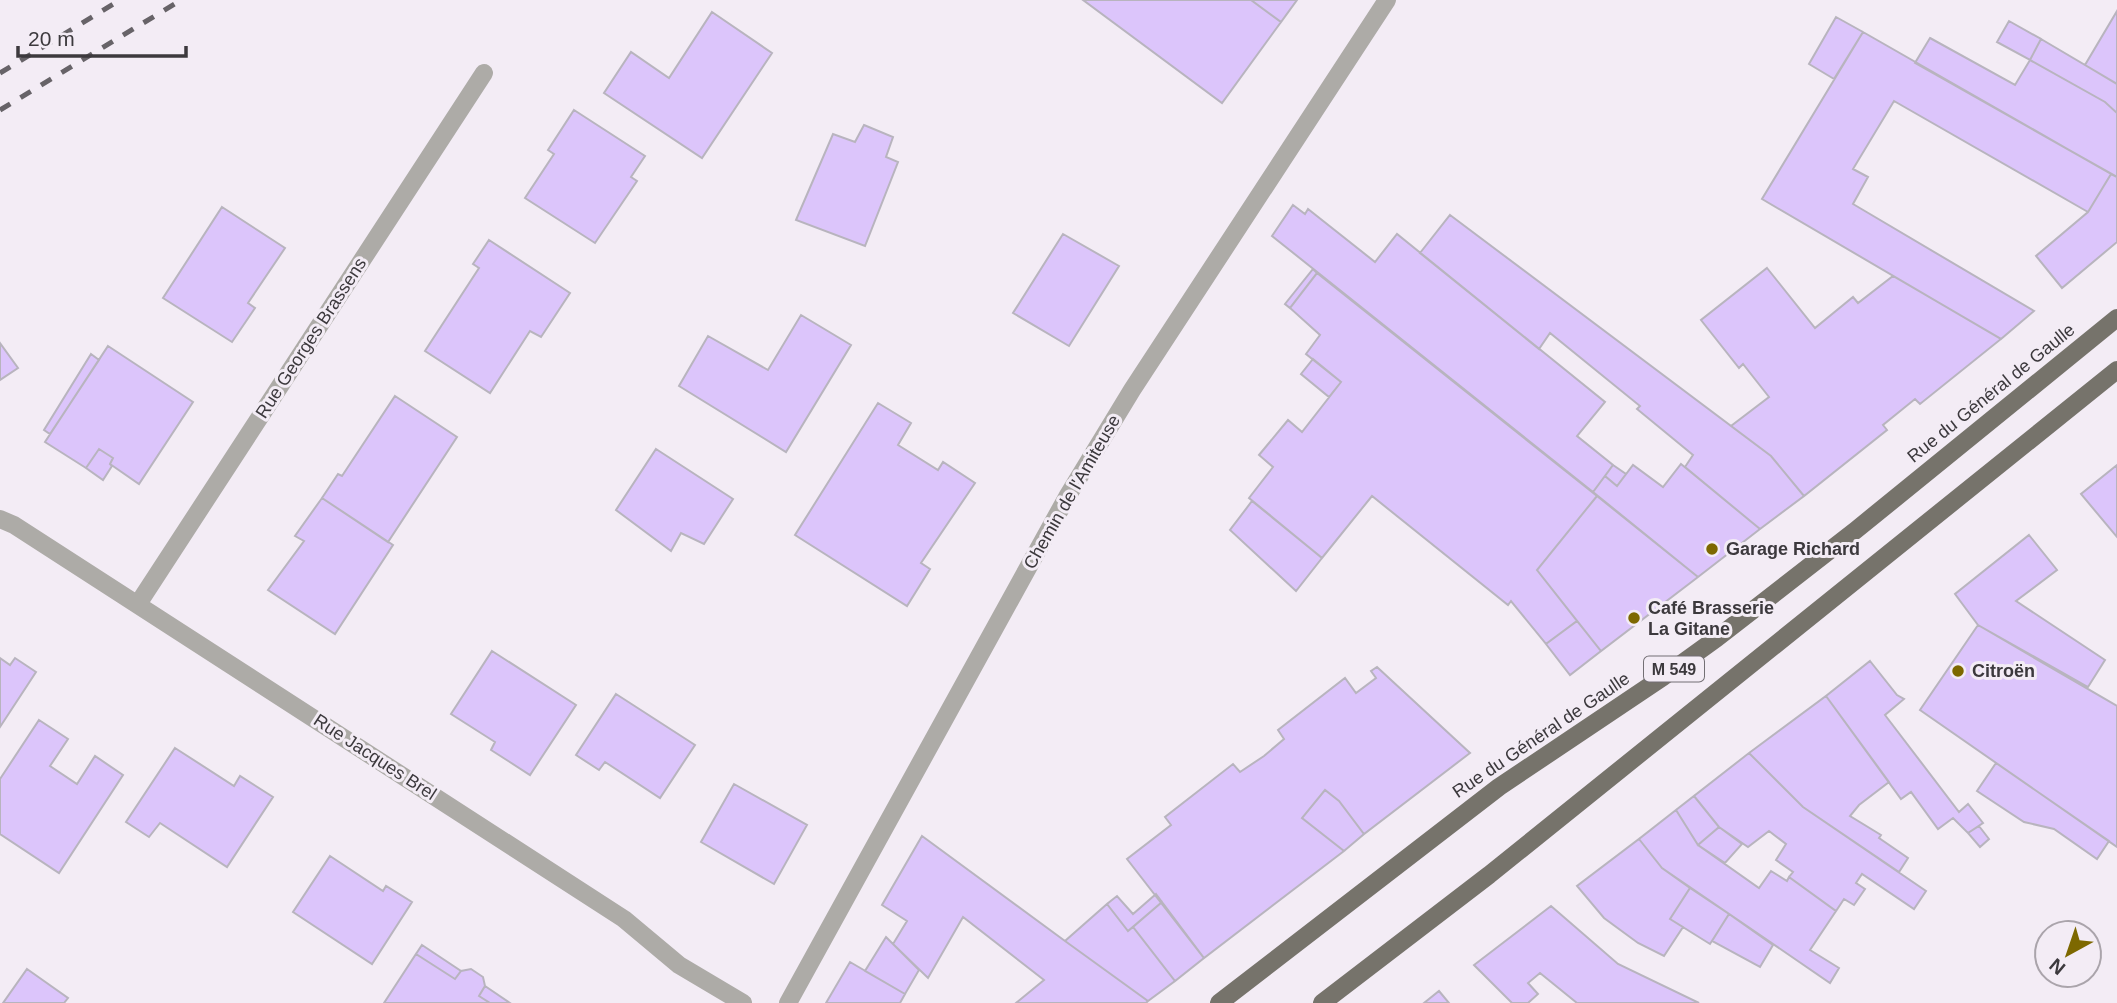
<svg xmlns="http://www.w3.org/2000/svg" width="2117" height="1003" viewBox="0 0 2117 1003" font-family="Helvetica,sans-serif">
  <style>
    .building { fill: #dcc5fb; stroke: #b8b4be; stroke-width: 2 }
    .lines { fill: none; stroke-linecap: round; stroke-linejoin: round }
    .minor { stroke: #adaba7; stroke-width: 18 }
    .major { stroke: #76736b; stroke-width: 18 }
    .rail { stroke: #676368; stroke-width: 5; stroke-dasharray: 12 12; stroke-linecap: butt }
    .poi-dot { fill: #7d6800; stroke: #f3ecf5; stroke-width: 2.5 }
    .labels { text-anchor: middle; stroke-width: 6; stroke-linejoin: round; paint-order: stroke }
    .shield { fill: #f3ecf5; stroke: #736f74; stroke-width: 2 }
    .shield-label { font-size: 16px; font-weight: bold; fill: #3c393d }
    .street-label { font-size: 18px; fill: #3c393d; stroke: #f3ecf5 }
    .poi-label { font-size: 18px; font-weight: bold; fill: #3c393d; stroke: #f3ecf5; text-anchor: start }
  </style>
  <rect width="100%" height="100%" fill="#f3ecf5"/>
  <path class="building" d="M 1083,0 L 1251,0 L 1281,22 L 1222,103 Z
    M 1251,0 L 1297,0 L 1281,22 Z
    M 2117,11 L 2117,84 L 2085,65 Z
    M 712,12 L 772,53 L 702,158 L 604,93 L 631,52 L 669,78 Z
    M 1836,17 L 1863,32 L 1834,79 L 1809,64 Z
    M 2009,21 L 2041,39 L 2030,60 L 1997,42 Z
    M 1863,32 L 2111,174 L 2088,212 L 1894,101 L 1853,169 L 1868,177 L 1853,204 L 2034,311 L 2001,339 L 1762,199 Z
    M 1930,38 L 2015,85 L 2030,60 L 2105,102 L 2117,113 L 2117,177 L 1915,63 Z
    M 2041,39 L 2117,84 L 2117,113 L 2105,102 L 2030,60 Z
    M 574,110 L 645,156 L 631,177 L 637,181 L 595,243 L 525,198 L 554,154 L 548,150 Z
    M 864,125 L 893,137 L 886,157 L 898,162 L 865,246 L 796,220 L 833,134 L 855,142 Z
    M 2111,174 L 2117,177 L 2117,242 L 2062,288 L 2036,256 L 2088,212 Z
    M 1293,205 L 1305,214 L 1308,209 L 1375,262 L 1397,234 L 1605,402 L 1577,436 L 1613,465 L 1593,492 L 1272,236 Z
    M 222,207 L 285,248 L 248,303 L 255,308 L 232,342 L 163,298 Z
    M 1450,215 L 1771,456 L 1804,496 L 1760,529 L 1685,467 L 1693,455 L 1637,409 L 1640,406 L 1550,333 L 1539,349 L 1420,253 Z
    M 1063,234 L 1119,266 L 1069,346 L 1013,313 Z
    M 489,240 L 570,293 L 541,337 L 530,331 L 490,393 L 425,351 L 479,268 L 473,264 Z
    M 1767,268 L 1815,328 L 1853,297 L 1858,303 L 1893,276 L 2001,339 L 1920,404 L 1915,399 L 1883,425 L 1887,430 L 1804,496 L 1771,456 L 1731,426 L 1769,397 L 1743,364 L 1739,368 L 1701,320 Z
    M 1313,269 L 1317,273 L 1290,308 L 1285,304 Z
    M 1317,273 L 1597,496 L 1537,570 L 1577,621 L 1546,644 L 1511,601 L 1508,605 L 1372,496 L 1322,558 L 1249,498 L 1273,467 L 1259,455 L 1288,420 L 1302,432 L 1341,382 L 1306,354 L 1320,335 L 1290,308 Z
    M 801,315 L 851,345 L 786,452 L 679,386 L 708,336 L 768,370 Z
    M 0,343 L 18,368 L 0,380 Z
    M 108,346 L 193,402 L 139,484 L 110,464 L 113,458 L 99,449 L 86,468 L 45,442 Z
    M 91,354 L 99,360 L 50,434 L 44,430 Z
    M 1313,359 L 1341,382 L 1329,397 L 1301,374 Z
    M 395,396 L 457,437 L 388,542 L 322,498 L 338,474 L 342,476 Z
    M 878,403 L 911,423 L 898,445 L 938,470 L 943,462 L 975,483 L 921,563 L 930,569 L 907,606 L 795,535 Z
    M 99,449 L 113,458 L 110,464 L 112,466 L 103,480 L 86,468 Z
    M 656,449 L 733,499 L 704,544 L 681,533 L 671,551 L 616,510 Z
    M 1681,464 L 1760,529 L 1698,577 L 1593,492 L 1605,476 L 1617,486 L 1633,465 L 1663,487 Z
    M 1613,465 L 1626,474 L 1617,486 L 1605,476 Z
    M 2117,465 L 2117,537 L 2081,494 Z
    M 1597,496 L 1698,577 L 1601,651 L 1537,570 Z
    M 322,498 L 393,545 L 335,634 L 268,590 L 304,541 L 295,536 Z
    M 1252,501 L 1322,558 L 1296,591 L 1230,530 Z
    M 2029,535 L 2057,570 L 2016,601 L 2105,660 L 2088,687 L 1978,625 L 1955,594 Z
    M 1577,621 L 1601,651 L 1570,675 L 1546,644 Z
    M 1978,625 L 2117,706 L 2117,847 L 1920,710 Z
    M 492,651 L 576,705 L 530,775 L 491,750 L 495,742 L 451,714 Z
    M 0,658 L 10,665 L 15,658 L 36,672 L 0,727 Z
    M 1870,661 L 1897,695 L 1904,699 L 1885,715 L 1959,812 L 1968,804 L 1983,823 L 1968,833 L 1953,818 L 1938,829 L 1911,792 L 1901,799 L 1826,696 Z
    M 1377,667 L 1470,753 L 1364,834 L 1339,801 L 1325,790 L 1302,818 L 1344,851 L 1204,958 L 1127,859 L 1171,825 L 1165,817 L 1233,764 L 1240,772 L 1264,756 L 1284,739 L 1278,730 L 1345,678 L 1356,693 L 1376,678 L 1371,671 Z
    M 616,694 L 695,745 L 660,798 L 605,762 L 599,770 L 576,755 Z
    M 1826,696 L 1889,782 L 1859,805 L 1850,816 L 1881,835 L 1879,838 L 1908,858 L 1899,872 L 1803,807 L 1749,753 Z
    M 39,720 L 68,739 L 50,766 L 77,784 L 95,756 L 123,775 L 59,873 L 0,834 L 0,779 Z
    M 175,748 L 234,786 L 240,776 L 273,797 L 227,867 L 160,823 L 149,837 L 126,822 Z
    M 1749,753 L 1803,807 L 1926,891 L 1914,909 L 1862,874 L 1856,883 L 1865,889 L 1854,905 L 1844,899 L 1836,911 L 1789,877 L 1793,872 L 1776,860 L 1786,844 L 1769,831 L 1748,847 L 1719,827 L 1694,796 Z
    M 1996,763 L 2109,841 L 2097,859 L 2054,829 L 2024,822 L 1977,791 Z
    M 734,784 L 807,825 L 774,884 L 701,842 Z
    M 1325,790 L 1339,801 L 1364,834 L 1344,851 L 1302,818 Z
    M 1694,796 L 1719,827 L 1698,845 L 1676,810 Z
    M 1676,810 L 1698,845 L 1759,888 L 1771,871 L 1787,881 L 1789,877 L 1836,911 L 1810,950 L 1839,968 L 1830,983 L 1662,868 L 1639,839 Z
    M 1979,826 L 1989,839 L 1980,847 L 1968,833 Z
    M 1719,827 L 1742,844 L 1725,863 L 1698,845 Z
    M 922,836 L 1065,941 L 1148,1001 L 1146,1003 L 1016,1003 L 1044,980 L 963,917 L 928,978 L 893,944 L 907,921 L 882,905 Z
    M 1639,839 L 1662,868 L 1690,888 L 1670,919 L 1683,927 L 1664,956 L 1638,943 L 1604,918 L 1577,886 Z
    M 330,856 L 383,891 L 386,886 L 412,902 L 372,964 L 293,912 Z
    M 1690,888 L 1729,914 L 1710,944 L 1670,919 Z
    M 1156,894 L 1162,902 L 1128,931 L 1107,904 L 1117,896 L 1133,914 Z
    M 1162,902 L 1204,958 L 1175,981 L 1133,927 Z
    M 1107,904 L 1128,931 L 1133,927 L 1175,981 L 1148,1001 L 1065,941 Z
    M 1551,906 L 1618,964 L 1699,1003 L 1577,1003 L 1540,973 L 1528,983 L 1538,994 L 1528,1003 L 1512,1003 L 1474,965 Z
    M 1729,914 L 1773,945 L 1760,967 L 1712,941 Z
    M 886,937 L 919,970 L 905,994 L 865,971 Z
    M 422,945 L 461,971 L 455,979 L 416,954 Z
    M 416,954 L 455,979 L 461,971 L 471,969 L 483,977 L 485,986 L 479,996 L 490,1003 L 384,1003 Z
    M 850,962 L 905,994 L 900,1003 L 826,1003 Z
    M 27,969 L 68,998 L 64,1003 L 3,1003 Z
    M 485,986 L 510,1003 L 490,1003 L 479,996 Z
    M 1439,991 L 1449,1003 L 1424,1003 Z"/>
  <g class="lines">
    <path class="minor" d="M 0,519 L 14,525 L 624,919 L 679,965 L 743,1003
      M 138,604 L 484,73
      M 788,1003 L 1067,497 L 1132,390 L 1387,0"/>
    <path class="major" d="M 1219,1003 L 1499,787 L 1663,677 L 1717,638 L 1856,530 L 2117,318
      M 1322,1003 L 1489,875 L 2117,370"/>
    <path class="rail" d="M 0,73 L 120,0
      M 0,110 L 181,0"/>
  </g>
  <g class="poi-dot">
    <circle cx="1712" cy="549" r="7"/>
    <circle cx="1634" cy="618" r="7"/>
    <circle cx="1958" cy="671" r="7"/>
  </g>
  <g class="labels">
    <rect class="shield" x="1644" y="656.5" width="60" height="25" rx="5"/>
    <g class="shield-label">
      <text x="1674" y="675">M 549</text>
    </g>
    <g class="street-label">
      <text transform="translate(311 338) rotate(-57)" y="6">Rue Georges Brassens</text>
      <text transform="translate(1991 393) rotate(-39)" y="6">Rue du Général de Gaulle</text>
      <text transform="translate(1072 492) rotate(-60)" y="6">Chemin de l'Amiteuse</text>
      <text transform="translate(1541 735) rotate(-34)" y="6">Rue du Général de Gaulle</text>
      <text transform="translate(375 757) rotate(33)" y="6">Rue Jacques Brel</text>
    </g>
    <g class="poi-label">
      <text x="1726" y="555">Garage Richard</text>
      <text x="1648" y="614">Café Brasserie<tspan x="1648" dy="21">La Gitane</tspan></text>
      <text x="1972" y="677">Citroën</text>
    </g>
  </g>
  <g transform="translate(2068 954) rotate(220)"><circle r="33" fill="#f3ecf5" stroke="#aaa4ab" stroke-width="2"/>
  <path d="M0-5L12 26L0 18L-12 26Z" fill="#7d6800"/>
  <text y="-10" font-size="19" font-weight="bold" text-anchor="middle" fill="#3c393d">N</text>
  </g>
  <path d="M18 46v10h168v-10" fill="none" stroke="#3c393d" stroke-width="3.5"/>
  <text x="28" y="46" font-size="21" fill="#3c393d" stroke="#f3ecf5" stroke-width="5" paint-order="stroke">20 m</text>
</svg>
